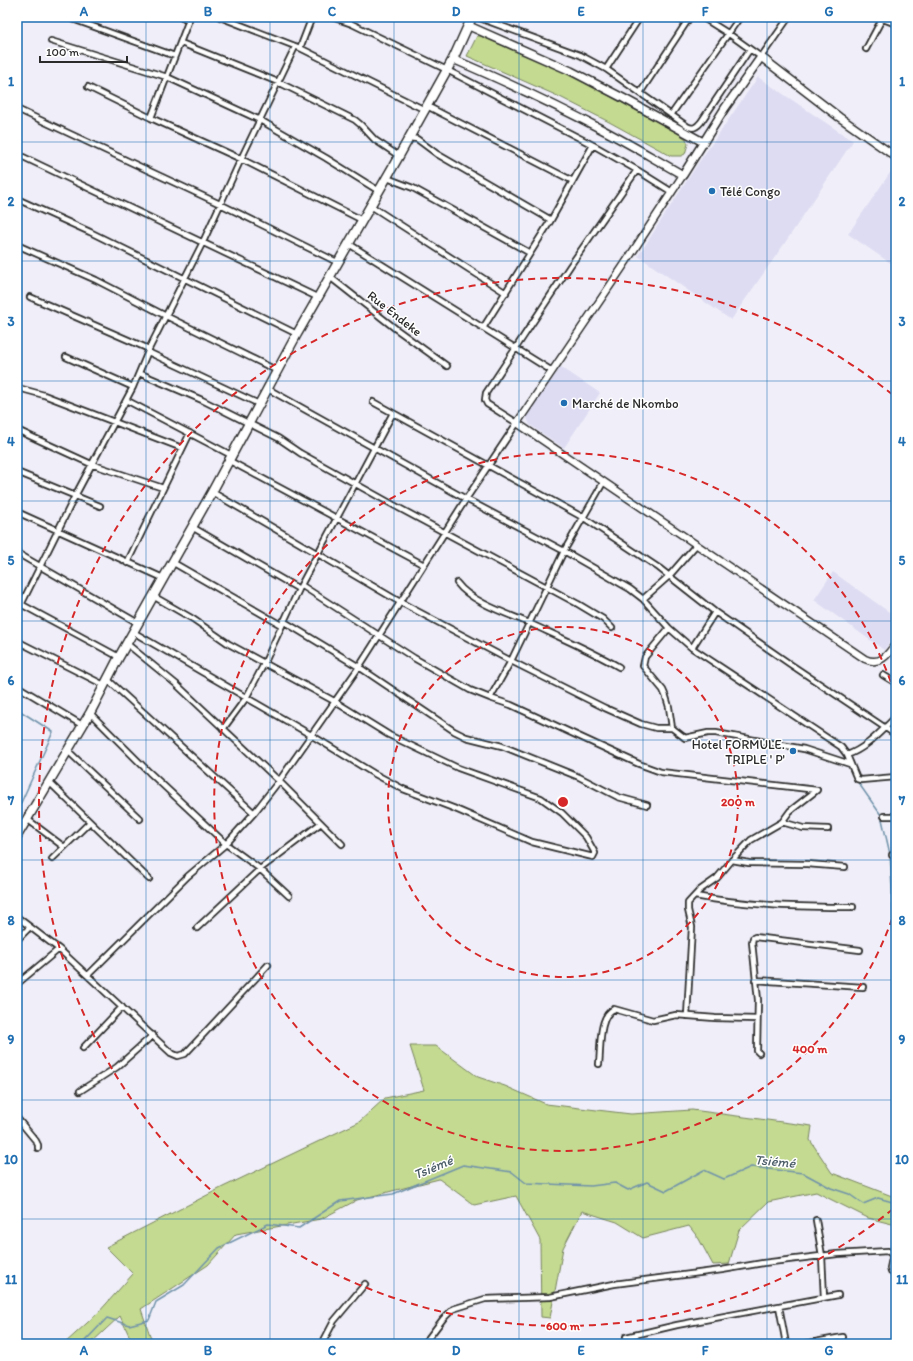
<svg xmlns="http://www.w3.org/2000/svg" width="913" height="1361" viewBox="0 0 913 1361" font-family="Itim,sans-serif">
  <style>
    .built { fill: #dedcf2 }
    .green { fill: #c3da90; stroke: #77825e }
    .lines { fill: none; stroke-linecap: round; stroke-linejoin: round }
    .stream { stroke: #7092aa; stroke-width: 1.5 }
    .minor-casing { stroke: #2b2b2b; stroke-width: 8 }
    .tertiary-casing { stroke: #2b2b2b; stroke-width: 9 }
    .primary-casing { stroke: #2b2b2b; stroke-width: 10 }
    .trunk-casing { stroke: #2b2b2b; stroke-width: 11 }
    .minor { stroke: #fff; stroke-width: 4.5 }
    .tertiary { stroke: #fff; stroke-width: 6 }
    .primary { stroke: #fff; stroke-width: 7 }
    .trunk { stroke: #fff; stroke-width: 8 }
    .grid { fill: none; stroke: #1f6fb2; stroke-width: 1; stroke-opacity: 0.55 }
    .ring { fill: none; stroke: #d62828; stroke-width: 2; stroke-dasharray: 7 5 }
    .poi-dot { fill: #1f6fb2; stroke: #fff; stroke-width: 1.5 }
    .labels { text-anchor: middle; stroke-width: 3; stroke-linejoin: round; paint-order: stroke }
    .poi-label { font-size: 13px; fill: #2b2b2b; stroke: #fff; text-anchor: start }
    .street-label { font-size: 13px; fill: #2b2b2b; stroke: #fff }
    .water-label { font-size: 14px; font-style: italic; fill: #4e5f6a; stroke: #fff }
    .centre { fill: #d62828; stroke: #fff; stroke-width: 2 }
    .ring-label { font-size: 12px; text-anchor: middle; font-weight: bold; fill: #d62828; stroke: #fff; stroke-width: 3; stroke-linejoin: round; paint-order: stroke }
    .neatline { fill: none; stroke: #1f6fb2; stroke-width: 1.5 }
    .grid-label { font-size: 13px; text-anchor: middle; font-weight: bold; fill: #1f6fb2 }
  </style>
  <rect width="100%" height="100%" fill="#f0eff9"/>
  <filter id="ink" filterUnits="userSpaceOnUse"><feTurbulence type="fractalNoise" baseFrequency=".025" numOctaves="2"/><feDisplacementMap in="SourceGraphic" scale="8" xChannelSelector="R" yChannelSelector="G"/><feConvolveMatrix kernelMatrix="1 2 1 2 8 2 1 2 1" color-interpolation-filters="sRGB"/></filter>
  <g filter="url(#ink)">
    <path class="built" d="M 758,77 L 853,141 L 789,237 L 731,320 L 638,256 L 699,162 Z
      M 894,167 L 896,169 L 896,267 L 848,234 Z
      M 561,367 L 600,393 L 564,448 L 530,425 L 527,418 L 527,413 Z
      M 833,572 L 896,617 L 896,634 L 884,650 L 814,600 Z"/>
    <path class="green" d="M 477,36 L 480,36 L 492,41 L 567,73 L 676,132 L 686,139 L 688,144 L 685,154 L 681,156 L 671,156 L 611,123 L 560,97 L 467,56 Z
      M 410,1046 L 436,1046 L 478,1077 L 505,1086 L 546,1104 L 631,1114 L 692,1110 L 812,1126 L 810,1140 L 832,1173 L 892,1196 L 896,1191 L 896,1225 L 868,1218 L 816,1192 L 768,1202 L 739,1230 L 729,1264 L 713,1265 L 699,1239 L 689,1226 L 643,1238 L 617,1222 L 582,1211 L 563,1248 L 550,1318 L 541,1317 L 540,1240 L 516,1196 L 474,1205 L 439,1179 L 357,1200 L 321,1219 L 236,1234 L 208,1265 L 141,1309 L 153,1344 L 133,1344 L 120,1316 L 90,1344 L 64,1344 L 98,1313 L 133,1274 L 106,1247 L 223,1187 L 359,1122 L 385,1098 L 424,1090 Z"/>
    <g class="lines">
      <path class="stream" d="M 17,709 L 53,732 L 20,805 L 17,808
        M 857,781 L 881,815 L 890,854 L 896,962
        M 82,1344 L 107,1318 L 129,1325 L 149,1320 L 156,1302 L 184,1285 L 219,1248 L 268,1224 L 299,1228 L 340,1201 L 393,1194 L 463,1165 L 512,1172 L 526,1183 L 591,1186 L 615,1183 L 628,1190 L 647,1182 L 666,1191 L 704,1170 L 724,1179 L 751,1167 L 803,1173 L 831,1188 L 849,1194 L 863,1204 L 878,1198 L 896,1203"/>
      <defs>
        <path id="minor" d="M 67,17 L 175,56
          M 182,17 L 189,20
          M 220,17 L 300,48 L 425,110
          M 332,17 L 352,24 L 447,70 L 593,145 L 637,170 L 672,192
          M 477,17 L 580,55 L 606,69 L 687,126 C 693,130 697,127 701,122 L 750,49
          M 702,17 L 729,34 L 761,57 L 789,17
          M 878,17 L 896,24
          M 51,41 L 167,77 L 260,120 L 326,158 L 379,191
          M 181,43 L 278,82 L 355,120 L 361,125 L 375,140 L 399,156
          M 300,48 L 312,17
          M 866,49 L 882,19
          M 606,69 L 640,17
          M 88,87 L 151,118 L 241,159 L 362,220
          M 640,93 L 690,17
          M 427,106 L 573,181
          M 17,109 L 220,204 L 339,263
          M 671,115 L 740,17
          M 151,118 L 190,17
          M 409,138 L 417,139 L 437,154 L 551,220
          M 17,154 L 319,298
          M 387,178 L 413,188 L 530,253
          M 17,199 L 90,232 L 297,334
          M 371,206 L 506,293
          M 349,244 L 552,371
          M 17,245 L 96,280 L 166,316 L 278,371
          M 330,277 L 396,329 L 447,366
          M 30,297 L 149,349
          M 483,328 L 551,220 L 593,145
          M 148,352 L 259,404
          M 66,357 L 133,387
          M 139,373 L 202,400 L 278,438 L 300,453 L 399,508 L 578,604 L 603,619 L 612,628
          M 22,389 L 44,395 L 182,448
          M 268,389 L 466,499 L 564,551 L 630,589 L 643,599 L 669,628 L 692,648 L 841,747 L 847,755 L 857,779 L 861,780 L 896,777
          M 126,400 L 231,455
          M 373,402 L 584,518 L 659,568 L 715,612 L 790,664 L 896,735
          M 17,430 L 91,464 L 163,488
          M 228,460 L 424,565
          M 17,472 L 100,506
          M 212,492 L 400,602 L 511,661 L 605,708 L 641,724 L 656,728 L 672,728
          M 17,512 L 163,578
          M 192,527 L 299,589
          M 17,553 L 138,623
          M 172,562 L 281,625
          M 127,563 L 190,433
          M 457,583 C 471,602 508,614 529,623 C 559,637 590,650 619,667
          M 301,585 L 414,658 L 470,690 L 490,698 L 511,705 L 639,764 L 661,772 L 817,790 L 790,811 L 782,822 L 751,840 L 732,860 L 717,878 L 700,890 L 688,903 L 688,910 L 692,927 L 687,1016
          M 643,599 L 669,576 L 696,545
          M 17,602 L 119,657
          M 17,613 L 75,496 L 133,387 L 149,349 L 203,242 L 241,159 L 295,47
          M 283,621 L 359,667 L 454,731 L 466,737 L 502,746 L 579,777 L 618,797 L 647,805
          M 669,628 L 645,657 L 643,666 L 663,690 L 666,697 L 669,707 L 672,728 L 685,738 L 708,733 L 716,733 L 804,749 L 850,764
          M 133,632 L 311,735 L 373,773 L 403,789 L 453,808 L 532,842 L 593,857 L 595,853 L 586,837 L 562,813 L 541,798 L 458,768 L 389,735 L 334,701 L 229,644 L 193,619 L 153,596
          M 17,641 L 104,685
          M 126,643 L 176,684 L 279,781 L 342,844
          M 692,648 L 715,612
          M 883,675 L 896,683
          M 107,679 L 254,813
          M 17,686 L 82,725
          M 490,698 L 511,661 L 564,551 L 603,483
          M 90,713 L 149,772 L 226,844 L 260,869 L 289,896
          M 223,729 L 246,698 L 264,664 L 301,585 L 393,413
          M 67,750 L 140,819
          M 847,755 C 867,748 881,731 896,717
          M 49,782 L 149,879
          M 884,816 L 896,816
          M 27,819 L 64,847
          M 782,822 L 803,828 L 828,829
          M 892,855 L 896,855
          M 52,859 L 90,822
          M 732,860 L 749,863 L 807,864 L 845,867
          M 695,896 C 747,906 801,907 853,907
          M 17,917 L 59,949 L 171,1053 L 178,1056 L 185,1054 L 268,965
          M 197,928 L 260,869 L 321,823
          M 17,940 L 30,927
          M 88,975 L 188,876 L 226,844 L 254,813 L 279,781 L 359,667 L 466,499 L 517,423 L 487,404 L 485,400 L 486,393 L 570,266 L 637,170
          M 755,980 L 863,987
          M 17,984 L 59,949
          M 83,1048 L 122,1007
          M 759,1053 L 757,1051 L 758,1000 L 752,942 L 753,938 L 755,937 L 860,950
          M 599,1064 C 601,1049 598,1016 614,1009 L 653,1020 L 676,1015 L 715,1018 L 757,1019
          M 80,1091 L 117,1067 L 153,1035
          M 17,1118 L 36,1141 L 38,1145 L 38,1148
          M 816,1220 L 822,1256 L 824,1298
          M 896,1240 L 890,1268 L 891,1272 L 896,1274
          M 779,1306 L 786,1344
          M 626,1337 L 677,1325 L 838,1295
          M 322,1344 L 334,1321 L 365,1284
          M 424,1344 L 443,1319 L 453,1309 L 485,1299 L 550,1297 L 614,1284 L 722,1270 L 763,1263 L 837,1254 L 888,1251 L 892,1255
          M 804,1344 L 843,1337"/>
        <path id="tertiary" d="M 683,175 L 622,268 L 517,423 L 865,659 C 880,666 888,655 896,643"/>
        <path id="primary" d="M 469,26 L 571,71 L 623,98 L 703,142
          M 453,59 C 504,81 554,104 603,130 C 630,144 656,160 683,175 L 725,108 L 761,57 L 839,117 L 896,157"/>
        <path id="trunk" d="M 17,836 L 90,713 L 119,657 L 212,492 L 297,334 L 399,156 L 453,59 L 472,17"/>
      </defs>
      <use href="#minor" class="minor-casing"/>
      <use href="#tertiary" class="tertiary-casing"/>
      <use href="#primary" class="primary-casing"/>
      <use href="#trunk" class="trunk-casing"/>
      <use href="#minor" class="minor"/>
      <use href="#tertiary" class="tertiary"/>
      <use href="#primary" class="primary"/>
      <use href="#trunk" class="trunk"/>
    </g>
  </g>
  <path class="grid" d="M 146,17 L 146,1344M 270,17 L 270,1344M 394,17 L 394,1344M 519,17 L 519,1344M 643,17 L 643,1344M 767,17 L 767,1344M 17,142 L 896,142M 17,261 L 896,261M 17,381 L 896,381M 17,501 L 896,501M 17,621 L 896,621M 17,740 L 896,740M 17,860 L 896,860M 17,980 L 896,980M 17,1100 L 896,1100M 17,1219 L 896,1219"/>
  <g class="ring">
    <circle cx="563" cy="802" r="175"/>
    <path d="M896 907A349 349 0 1 1 896 697"/>
    <path d="M893 1209A524 524 0 1 1 893 395"/>
  </g>
  <g class="poi-dot">
    <circle cx="712" cy="191" r="4"/>
    <circle cx="564" cy="403" r="4"/>
    <circle cx="793" cy="751" r="4"/>
  </g>
  <g class="labels">
    <g class="poi-label">
      <text x="720" y="196">Télé Congo</text>
      <text x="572" y="408">Marché de Nkombo</text>
      <text x="785" y="749" text-anchor="end">Hotel FORMULE.<tspan x="785" dy="15">TRIPLE ' P'</tspan></text>
    </g>
    <g class="street-label">
      <text transform="translate(395 313) rotate(38)" y="5">Rue Endeke</text>
    </g>
    <g class="water-label">
      <text transform="translate(775 1161) rotate(5)" y="5">Tsiémé</text>
      <text transform="translate(433 1167) rotate(-23)" y="5">Tsiémé</text>
    </g>
  </g>
  <circle cx="563" cy="802" r="6" class="centre"/>
  <g class="ring-label">
    <text x="738" y="806">200 m</text>
    <text x="810" y="1053">400 m</text>
    <text x="563" y="1330">600 m</text>
  </g>
  <rect width="913" height="1361" fill="none" stroke="#fff" stroke-width="44"/>
  <path d="M40 56v6h87v-6" fill="none" stroke="#2b2b2b" stroke-width="2"/>
  <text x="46" y="56" font-size="12" fill="#2b2b2b" stroke="#ffffff" stroke-width="3" paint-order="stroke">100 m</text>
  <rect x="22" y="22" width="869" height="1317" class="neatline"/>
  <g class="grid-label">
    <text x="84" y="16">A</text>
    <text x="208" y="16">B</text>
    <text x="332" y="16">C</text>
    <text x="456" y="16">D</text>
    <text x="581" y="16">E</text>
    <text x="705" y="16">F</text>
    <text x="829" y="16">G</text>
    <text x="11" y="86">1</text>
    <text x="902" y="86">1</text>
    <text x="11" y="206">2</text>
    <text x="902" y="206">2</text>
    <text x="11" y="326">3</text>
    <text x="902" y="326">3</text>
    <text x="11" y="446">4</text>
    <text x="902" y="446">4</text>
    <text x="11" y="565">5</text>
    <text x="902" y="565">5</text>
    <text x="11" y="685">6</text>
    <text x="902" y="685">6</text>
    <text x="11" y="805">7</text>
    <text x="902" y="805">7</text>
    <text x="11" y="925">8</text>
    <text x="902" y="925">8</text>
    <text x="11" y="1044">9</text>
    <text x="902" y="1044">9</text>
    <text x="11" y="1164">10</text>
    <text x="902" y="1164">10</text>
    <text x="11" y="1284">11</text>
    <text x="902" y="1284">11</text>
    <text x="84" y="1355">A</text>
    <text x="208" y="1355">B</text>
    <text x="332" y="1355">C</text>
    <text x="456" y="1355">D</text>
    <text x="581" y="1355">E</text>
    <text x="705" y="1355">F</text>
    <text x="829" y="1355">G</text>
  </g>
</svg>
